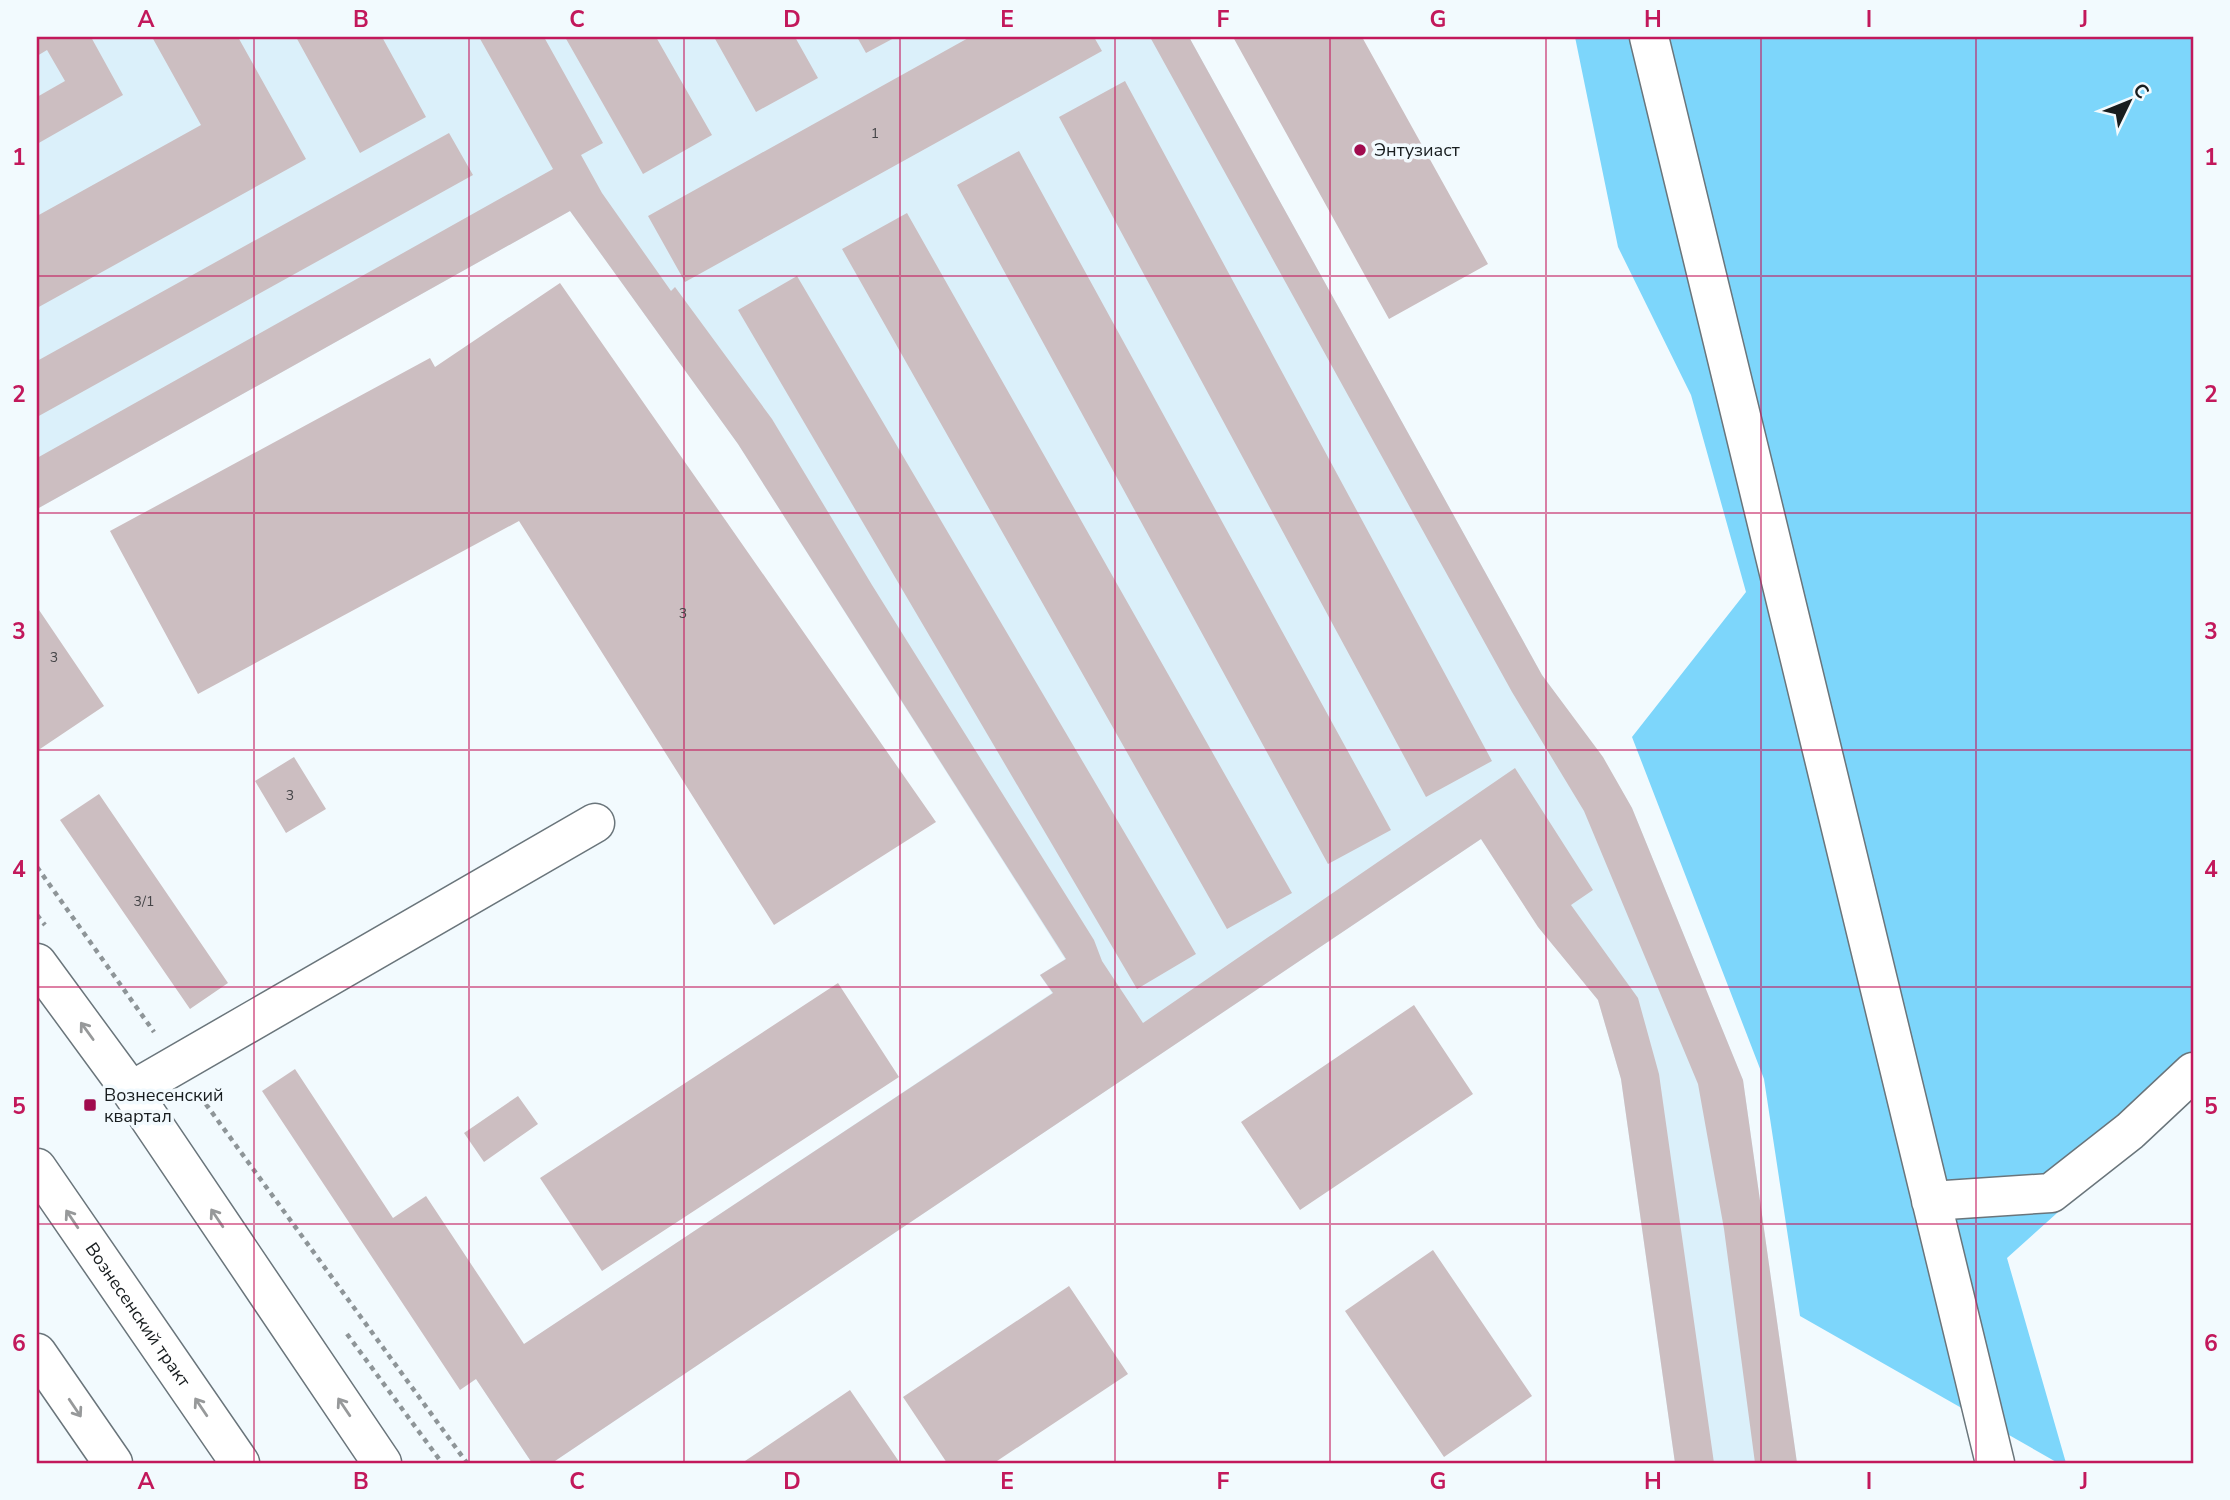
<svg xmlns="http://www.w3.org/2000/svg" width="2230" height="1500" viewBox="0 0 2230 1500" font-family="'Nunito Sans',sans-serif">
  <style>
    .built { fill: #dbf0fa }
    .green { fill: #7dd6fb }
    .building { fill: #ccbec1 }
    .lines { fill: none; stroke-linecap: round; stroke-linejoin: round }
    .minor-casing { stroke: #6a757b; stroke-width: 41 }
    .major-casing { stroke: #6a757b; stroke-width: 41 }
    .path { stroke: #8e9598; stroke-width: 4.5; stroke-dasharray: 5 5; stroke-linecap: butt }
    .minor { stroke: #fff; stroke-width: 38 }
    .major { stroke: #fff; stroke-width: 38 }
    .oneway { stroke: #97999a }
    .grid { fill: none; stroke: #c2185b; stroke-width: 2; stroke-opacity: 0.55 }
    .poi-dot { fill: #a10b4e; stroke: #f2fafe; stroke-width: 2.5 }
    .labels { text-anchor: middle; stroke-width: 7; stroke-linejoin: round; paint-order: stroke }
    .number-label { font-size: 14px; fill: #454548 }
    .poi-label { font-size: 18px; fill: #181d1f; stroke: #f2fafe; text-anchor: start }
    .street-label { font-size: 18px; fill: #181d1f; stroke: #f2fafe }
    .neatline { fill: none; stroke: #c2185b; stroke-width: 2.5 }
    .grid-label { font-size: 23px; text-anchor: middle; font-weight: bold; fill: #c2185b }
  </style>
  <rect width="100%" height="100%" fill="#f2fafe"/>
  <path class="built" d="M 37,37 L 1189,37 L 1542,675 L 1602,757 L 1632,808 L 1743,1080 L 1797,1463 L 1675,1463 L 1621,1079 L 1598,1000 L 1538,926 L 1481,839 L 552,1463 L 532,1463 L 475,1377 L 1052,993 L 1040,975 L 1065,959 L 738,444 L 570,211 L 37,509 Z"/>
  <path class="green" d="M 1575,37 L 2193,37 L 2193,1091 L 2007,1258 L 2066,1463 L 2058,1463 L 1800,1316 L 1764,1079 L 1632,737 L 1746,592 L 1691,395 L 1618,247 Z"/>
  <path class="building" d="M 37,37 L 91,37 L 123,95 L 37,144 L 37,97 L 65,81 L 47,50 L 37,56 Z
    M 152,37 L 238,37 L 306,159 L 37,308 L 37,216 L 201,125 Z
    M 296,37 L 382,37 L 426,117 L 360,153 Z
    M 479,37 L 544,37 L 603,143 L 581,155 L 602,193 L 671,291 L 675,287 L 772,419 L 872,585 L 1094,940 L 1102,961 L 1143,1023 L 1515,768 L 1593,890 L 1571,905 L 1638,998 L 1659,1074 L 1714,1463 L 1675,1463 L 1621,1079 L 1598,1000 L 1538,927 L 1481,839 L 552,1463 L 532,1463 L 476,1379 L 460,1390 L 262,1091 L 295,1069 L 393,1218 L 426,1196 L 524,1344 L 1053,993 L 1040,975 L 1066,959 L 738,444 L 570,211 L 37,509 L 37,458 L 553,169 Z
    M 565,37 L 656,37 L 712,135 L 643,174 Z
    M 714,37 L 795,37 L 818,78 L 756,112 Z
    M 857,37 L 896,37 L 866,53 Z
    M 970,37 L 1094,37 L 1102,51 L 685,282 L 648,216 Z
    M 1150,37 L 1189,37 L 1542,675 L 1603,757 L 1632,808 L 1743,1080 L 1797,1463 L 1755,1463 L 1724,1229 L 1698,1084 L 1584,811 L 1512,692 Z
    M 1233,37 L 1362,37 L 1488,264 L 1389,319 Z
    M 1125,81 L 1492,761 L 1426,797 L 1059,117 Z
    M 449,133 L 473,175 L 37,417 L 37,361 Z
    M 1019,151 L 1391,830 L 1328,864 L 957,185 Z
    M 907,213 L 1292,893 L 1227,929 L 842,249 Z
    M 797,276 L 1196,954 L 1137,989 L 738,310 Z
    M 560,283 L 936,822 L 774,925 L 519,521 L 198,694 L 110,531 L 430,358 L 435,367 Z
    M 37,607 L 104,706 L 37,751 Z
    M 294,757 L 326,809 L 286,833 L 255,781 Z
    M 99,794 L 228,983 L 190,1009 L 60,820 Z
    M 838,983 L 899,1077 L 602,1271 L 540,1178 Z
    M 1414,1005 L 1473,1094 L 1300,1210 L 1241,1122 Z
    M 518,1096 L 538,1124 L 484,1162 L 464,1133 Z
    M 1433,1250 L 1532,1396 L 1444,1457 L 1345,1311 Z
    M 1069,1286 L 1128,1374 L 994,1463 L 947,1463 L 903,1397 Z
    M 850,1390 L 900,1463 L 742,1463 Z"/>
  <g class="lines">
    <defs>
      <path id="minor" d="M 1649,37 L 1995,1463
        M 37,963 L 131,1091 L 382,1463
        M 131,1091 L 595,823
        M 1931,1201 L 2051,1193 L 2130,1131 L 2193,1072"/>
      <g id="major">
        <path id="s1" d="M 37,1168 L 240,1463"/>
        <path d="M 37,1353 L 113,1463"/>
      </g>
    </defs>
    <use href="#minor" class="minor-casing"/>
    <use href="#major" class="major-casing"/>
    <path class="path" d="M 37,867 L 154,1032
      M 37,915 L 45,925
      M 200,1096 L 467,1463
      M 347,1334 L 442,1463"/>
    <use href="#minor" class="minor"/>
    <use href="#major" class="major"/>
  </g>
  <defs><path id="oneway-shaft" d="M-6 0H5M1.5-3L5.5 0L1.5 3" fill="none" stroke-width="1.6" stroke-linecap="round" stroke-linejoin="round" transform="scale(1.75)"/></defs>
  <g class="oneway">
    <use href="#oneway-shaft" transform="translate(87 1031) rotate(-126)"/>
    <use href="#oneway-shaft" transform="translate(217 1218) rotate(-124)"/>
    <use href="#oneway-shaft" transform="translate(72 1219) rotate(-124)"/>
    <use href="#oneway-shaft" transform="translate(201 1407) rotate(-124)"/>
    <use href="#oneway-shaft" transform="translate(344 1407) rotate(-124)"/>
    <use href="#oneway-shaft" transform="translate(75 1408) rotate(56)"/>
  </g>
  <path class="grid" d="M 254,37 L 254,1463M 469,37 L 469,1463M 684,37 L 684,1463M 900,37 L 900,1463M 1115,37 L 1115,1463M 1330,37 L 1330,1463M 1546,37 L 1546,1463M 1761,37 L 1761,1463M 1976,37 L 1976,1463M 37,276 L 2193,276M 37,513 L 2193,513M 37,750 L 2193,750M 37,987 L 2193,987M 37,1224 L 2193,1224"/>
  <g class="poi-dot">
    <circle cx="1360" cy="150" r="7"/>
    <rect x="83" y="1098" width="14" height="14" rx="3.5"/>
  </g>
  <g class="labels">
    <g class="number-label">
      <text x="875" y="138">1</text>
      <text x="683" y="618">3</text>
      <text x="54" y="662">3</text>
      <text x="290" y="800">3</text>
      <text x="144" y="906">3/1</text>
    </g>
    <g class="poi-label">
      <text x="1374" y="156">Энтузиаст</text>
      <text x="104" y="1101">Вознесенский<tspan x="104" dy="21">квартал</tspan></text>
    </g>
    <g class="street-label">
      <text dy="6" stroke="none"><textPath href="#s1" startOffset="178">Вознесенский тракт</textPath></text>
    </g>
  </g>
  <rect width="2230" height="1500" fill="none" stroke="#f2fafe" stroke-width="77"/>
  <g transform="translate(2129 102) rotate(47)" stroke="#f2fafe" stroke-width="5" paint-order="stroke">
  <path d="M0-5L12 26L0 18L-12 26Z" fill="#181d1f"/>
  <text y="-10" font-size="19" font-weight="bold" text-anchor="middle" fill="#181d1f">С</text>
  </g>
  <rect x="38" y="38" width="2154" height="1424" class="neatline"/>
  <g class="grid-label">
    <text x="146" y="27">A</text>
    <text x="361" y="27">B</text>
    <text x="577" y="27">C</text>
    <text x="792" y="27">D</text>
    <text x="1007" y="27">E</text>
    <text x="1223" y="27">F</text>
    <text x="1438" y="27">G</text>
    <text x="1653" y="27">H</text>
    <text x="1869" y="27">I</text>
    <text x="2084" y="27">J</text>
    <text x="19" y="165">1</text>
    <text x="2211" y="165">1</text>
    <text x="19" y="402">2</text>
    <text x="2211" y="402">2</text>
    <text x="19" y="639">3</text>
    <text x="2211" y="639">3</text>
    <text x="19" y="877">4</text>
    <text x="2211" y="877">4</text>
    <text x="19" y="1114">5</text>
    <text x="2211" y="1114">5</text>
    <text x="19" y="1351">6</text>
    <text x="2211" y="1351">6</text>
    <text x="146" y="1489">A</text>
    <text x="361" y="1489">B</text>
    <text x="577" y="1489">C</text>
    <text x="792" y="1489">D</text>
    <text x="1007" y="1489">E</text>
    <text x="1223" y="1489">F</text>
    <text x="1438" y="1489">G</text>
    <text x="1653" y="1489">H</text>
    <text x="1869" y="1489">I</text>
    <text x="2084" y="1489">J</text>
  </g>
</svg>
